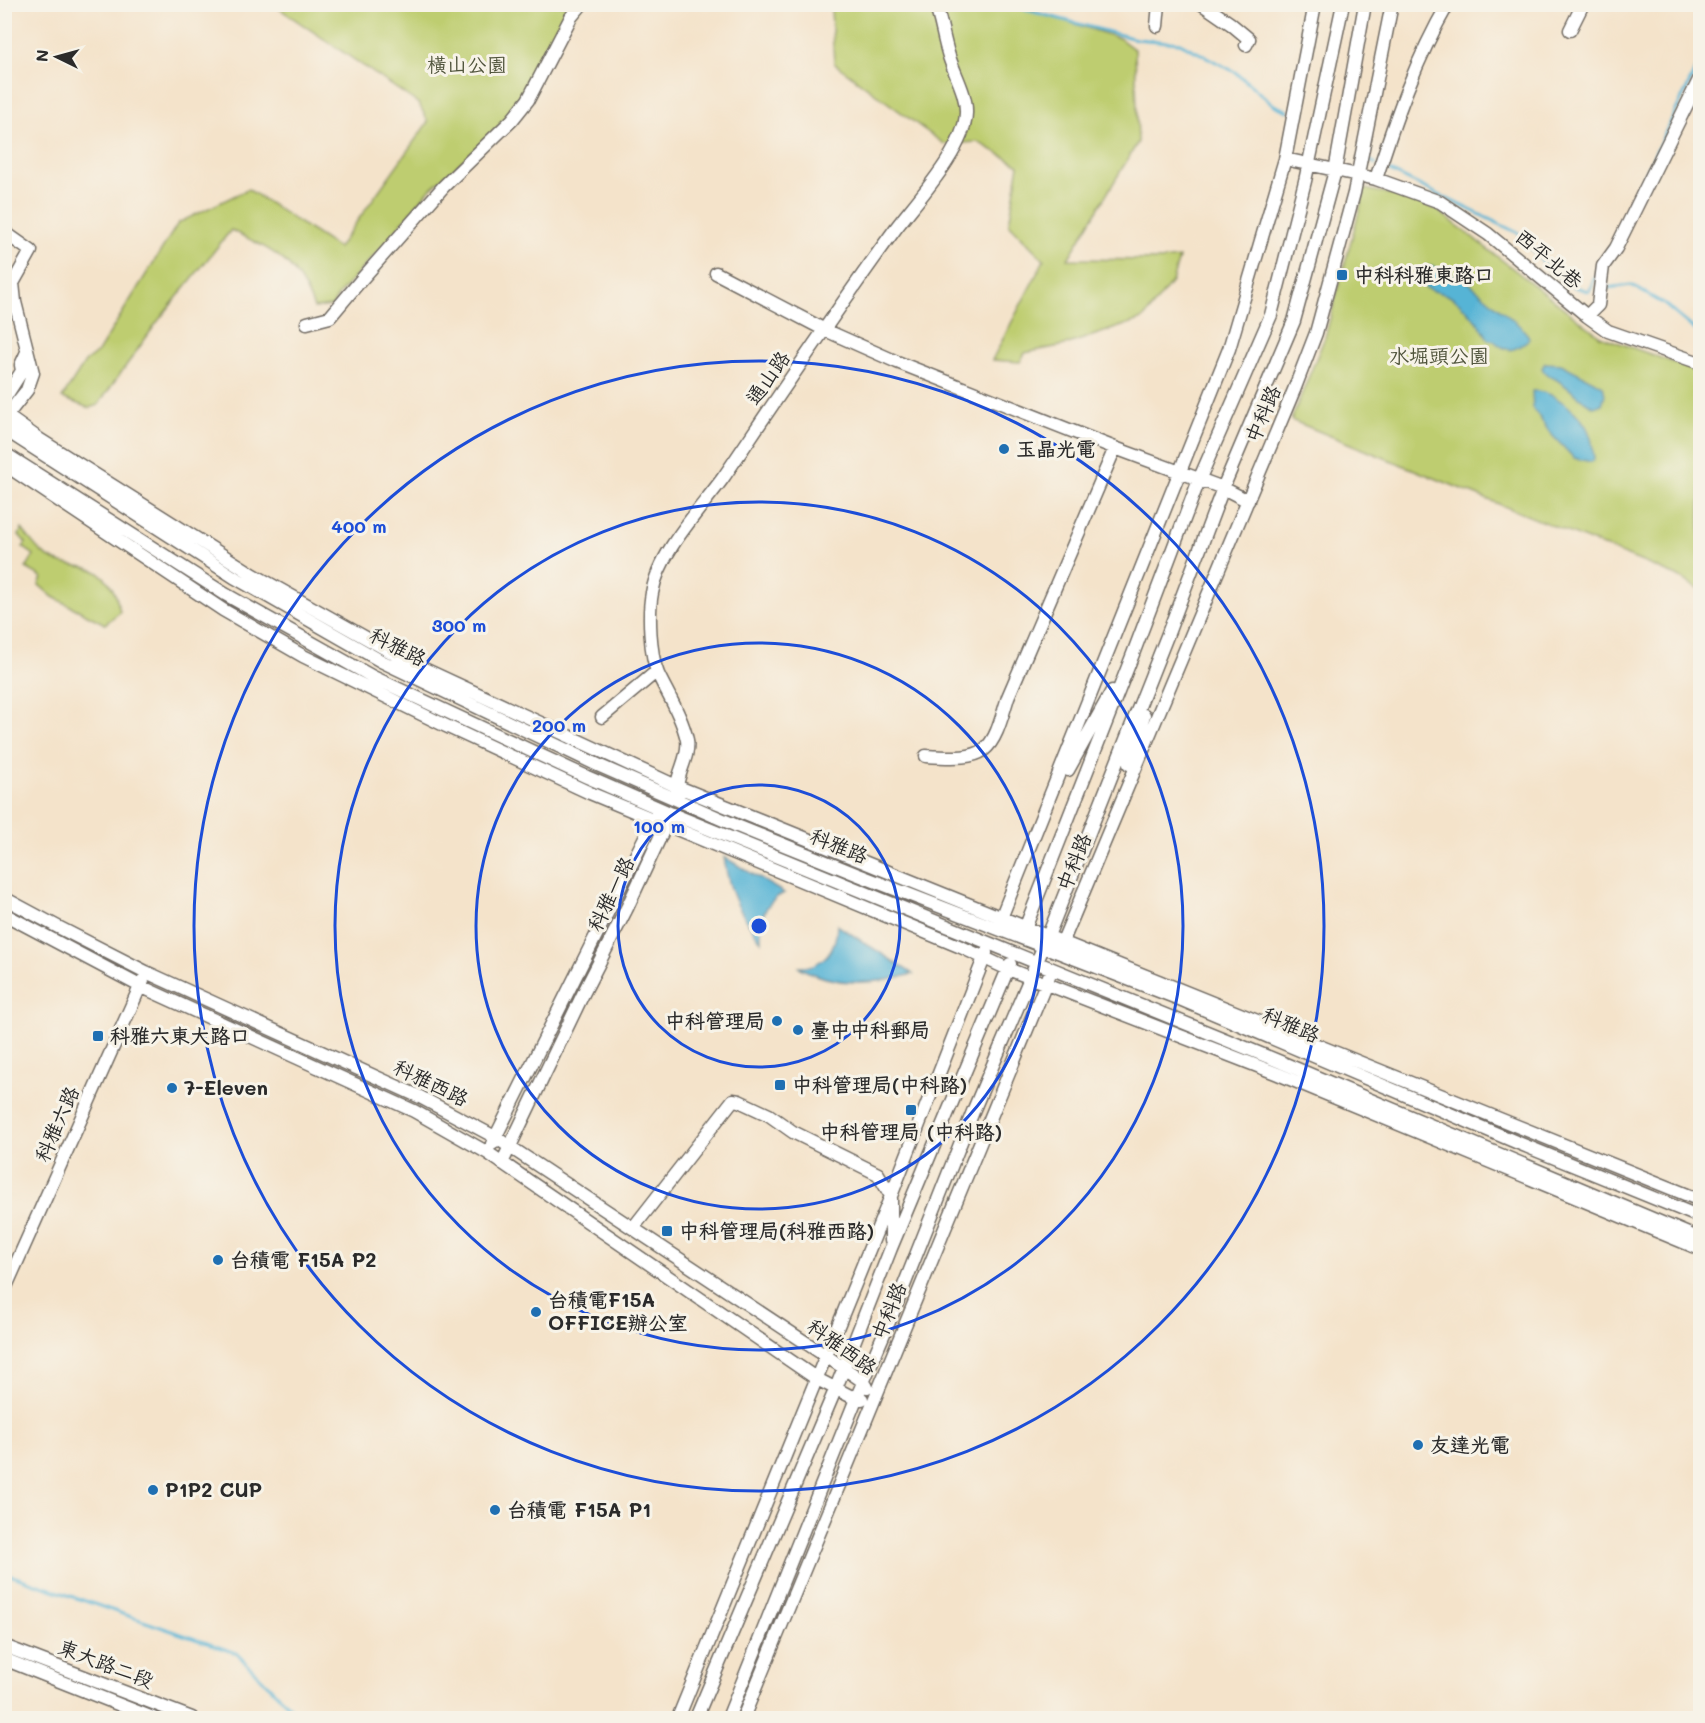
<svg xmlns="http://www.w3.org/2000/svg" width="1705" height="1723" viewBox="0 0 1705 1723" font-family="Mali,'LXGW WenKai TC',sans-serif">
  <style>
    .green { fill: #becd6f; stroke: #747c4d; stroke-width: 1.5 }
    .water { fill: #57b4d5; stroke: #417080; stroke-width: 1.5 }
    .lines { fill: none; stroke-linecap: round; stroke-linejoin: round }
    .stream { stroke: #57b4d5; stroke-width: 3 }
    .minor-casing { stroke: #716b63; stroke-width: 15 }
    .minor { stroke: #fff; stroke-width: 12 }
    .ring { fill: none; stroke: #1d4ed8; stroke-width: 3 }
    .poi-dot { fill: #1f6fb2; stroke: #f7f3e8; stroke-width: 2 }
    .labels { text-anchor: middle; stroke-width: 6; stroke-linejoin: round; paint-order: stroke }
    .park-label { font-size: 20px; fill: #50543c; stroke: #f7f3e8 }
    .street-label { font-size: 20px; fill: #2b2b2b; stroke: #f7f3e8 }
    .poi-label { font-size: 20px; font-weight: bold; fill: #2b2b2b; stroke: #f7f3e8; text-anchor: start }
    .centre { fill: #1d4ed8; stroke: #f7f3e8; stroke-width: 3 }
    .ring-label { font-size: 18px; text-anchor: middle; font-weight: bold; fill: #1d4ed8; stroke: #f7f3e8; stroke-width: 6; stroke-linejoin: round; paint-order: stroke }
  </style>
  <rect width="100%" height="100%" fill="#f7f3e8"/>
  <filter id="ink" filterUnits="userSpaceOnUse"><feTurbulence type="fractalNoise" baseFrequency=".0167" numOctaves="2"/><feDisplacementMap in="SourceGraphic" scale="12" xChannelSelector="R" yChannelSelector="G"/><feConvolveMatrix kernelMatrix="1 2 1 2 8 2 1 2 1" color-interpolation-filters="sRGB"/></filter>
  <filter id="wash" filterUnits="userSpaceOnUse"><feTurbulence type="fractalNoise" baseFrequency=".008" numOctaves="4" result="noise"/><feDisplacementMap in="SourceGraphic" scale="24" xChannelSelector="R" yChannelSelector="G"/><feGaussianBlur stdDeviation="1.35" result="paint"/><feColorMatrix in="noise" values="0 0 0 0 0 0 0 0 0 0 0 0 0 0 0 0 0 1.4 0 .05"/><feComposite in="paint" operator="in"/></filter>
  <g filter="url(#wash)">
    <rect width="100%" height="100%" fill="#f4e3ca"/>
    <path class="green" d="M 835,4 L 1027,5 L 1037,12 L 1119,38 L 1135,50 L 1138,142 L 1068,259 L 1160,260 L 1179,258 L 1172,282 L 1143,319 L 1065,345 L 1025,353 L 1020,362 L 992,360 L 1044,260 L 1009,224 L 1019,165 L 978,142 L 944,144 L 834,63 L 831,9 Z
      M 274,5 L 582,5 L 550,43 L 540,64 L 515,104 L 507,122 L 431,188 L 383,246 L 340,293 L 332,306 L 314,308 C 295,259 275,252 231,230 L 158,321 L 98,405 L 89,408 L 62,398 L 85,362 L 98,352 L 178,223 L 248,189 L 338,248 L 428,122 L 419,104 Z
      M 1365,189 L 1400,196 L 1436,209 L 1600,336 L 1700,372 L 1700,590 L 1677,576 L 1291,420 L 1325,337 Z
      M 22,529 C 31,540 39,553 52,559 C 62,565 73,565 84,567 C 108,572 116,591 120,612 L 105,624 L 53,597 L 39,585 L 42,577 L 26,568 L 34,555 L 23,547 L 26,543 L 19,535 Z"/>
    <path class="water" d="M 1426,266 C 1441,266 1450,276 1463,278 L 1521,327 L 1528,335 L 1529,339 C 1514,351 1509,355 1493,340 L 1488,340 C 1484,327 1461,302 1449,296 C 1437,290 1422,292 1417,277 L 1419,272 Z
      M 1545,363 L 1561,364 L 1603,386 L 1605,395 L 1602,404 L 1594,407 C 1583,402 1569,387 1557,380 C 1550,376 1545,375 1542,368 Z
      M 1532,391 C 1553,389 1584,416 1590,435 C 1593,443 1593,452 1594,459 L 1591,462 L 1574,458 L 1550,433 L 1533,408 Z
      M 724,857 L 784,893 C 763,903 760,919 761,941 C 739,912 729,894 724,857 Z
      M 837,925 L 913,974 C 873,985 835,987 798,967 C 823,968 837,949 837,925 Z"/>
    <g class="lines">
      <path class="stream" d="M 1018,4 L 1026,10 L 1136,39 L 1180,43 L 1235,72 L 1274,105 L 1288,111
        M 1366,158 L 1376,164
        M 1390,171 L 1518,233 L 1552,273 L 1575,287 L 1588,291
        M 1626,214 L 1700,61
        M 1606,288 L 1631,285 L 1664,304 L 1700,334
        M 1589,291 L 1597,273
        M 4,1573 L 236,1653 L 301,1718"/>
    </g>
  </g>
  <g filter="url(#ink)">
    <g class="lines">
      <defs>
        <path id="minor" d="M 1202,4 L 1231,24 L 1249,39 L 1246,45
          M 1157,26 L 1159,4
          M 1570,30 L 1583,4
          M 1285,159 L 1376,179 L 1440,202 L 1488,234 L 1587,316 L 1608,331 L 1700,363
          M 1376,179 C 1395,119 1416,59 1448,4
          M 4,232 L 31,251 L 13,283 L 15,302 L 33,373 L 27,390 L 4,419
          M 716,273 L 825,330 L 897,362 L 1115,448 L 1223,488 L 1248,501
          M 1587,316 L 1598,305 L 1603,266 L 1616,248 L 1700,78
          M 307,323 L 330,317 L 361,280 L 444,186 L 512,120 L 528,100 L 571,17 L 582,4
          M 4,399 L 22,371 L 21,365 L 27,352
          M 4,414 L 39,439 L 254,575 L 407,661 L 676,786 L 1700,1200
          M 4,429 L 234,577 L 381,661 L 600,766 L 737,826 L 856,874 L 1182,1000 L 1516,1142 L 1700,1217
          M 4,453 L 225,594 L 373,677 L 587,777 L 672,814 L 1283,1063 L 1700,1239
          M 4,464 L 223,610 L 303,656 L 444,725 L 590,793 L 961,947 L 1008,969 L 1278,1074 L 1700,1249
          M 602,717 L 657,671
          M 926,756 C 988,760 991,755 1008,697 L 1115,448
          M 1129,764 L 1144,715
          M 1068,770 L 1112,691
          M 677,793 C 675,775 690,758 687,740 C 682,717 668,695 658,674 C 650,655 648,613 652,593 C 659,552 699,511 723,478 C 780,394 836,310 896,228 C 918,199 965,149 966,113 C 967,93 953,72 948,53 C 943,36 941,20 935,4
          M 4,898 L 58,927 L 146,972 L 420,1097 L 495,1137 L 844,1368 L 864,1382 L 867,1387
          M 4,914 L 140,986 L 414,1111 L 488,1153 L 817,1379 L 856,1399 L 862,1399
          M 999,923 L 1229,349 L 1285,159 L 1315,4
          M 1024,931 L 1133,654 L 1199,480 L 1271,315 L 1305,181 L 1343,4
          M 1060,948 L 1294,390 L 1316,333 L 1354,193 L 1392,4
          M 492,1144 L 657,813
          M 502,1163 L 584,992 L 627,908 L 668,820
          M 633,1228 L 733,1100 L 739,1101 L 769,1115 L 793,1132 L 878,1174 L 891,1196 L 891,1241
          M 4,1291 L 143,980
          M 4,1646 L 192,1718
          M 4,1659 L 153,1718
          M 678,1718 L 891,1196 L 986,953
          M 696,1718 L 836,1388 L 891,1248 L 1010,964
          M 728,1718 L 856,1399 L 897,1303 L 974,1109 L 1048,936 L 1167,636 L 1223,488 L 1294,321 L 1335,171 L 1365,4
          M 743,1718 L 1049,976"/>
      </defs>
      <use href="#minor" class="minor-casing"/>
      <use href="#minor" class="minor"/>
    </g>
  </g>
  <g class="ring">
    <circle cx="759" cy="926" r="141"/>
    <circle cx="759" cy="926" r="283"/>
    <circle cx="759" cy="926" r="424"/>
    <circle cx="759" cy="926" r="565"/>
  </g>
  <g class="poi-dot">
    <rect x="1336" y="269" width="12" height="12" rx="3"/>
    <circle cx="1004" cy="449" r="6"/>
    <circle cx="777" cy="1021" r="6"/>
    <circle cx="798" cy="1030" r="6"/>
    <rect x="92" y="1030" width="12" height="12" rx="3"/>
    <rect x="774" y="1079" width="12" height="12" rx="3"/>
    <circle cx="172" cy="1088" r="6"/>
    <rect x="905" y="1104" width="12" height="12" rx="3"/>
    <rect x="661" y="1225" width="12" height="12" rx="3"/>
    <circle cx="218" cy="1260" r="6"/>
    <circle cx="536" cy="1312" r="6"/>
    <circle cx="1418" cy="1445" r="6"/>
    <circle cx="153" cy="1490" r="6"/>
    <circle cx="495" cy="1510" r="6"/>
  </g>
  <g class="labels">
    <g class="park-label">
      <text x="467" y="72">橫山公園</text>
      <text x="1439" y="363">水堀頭公園</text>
    </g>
    <g class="street-label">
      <text transform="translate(1549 259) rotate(40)" y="7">西平北巷</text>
      <text transform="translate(768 378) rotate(-55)" y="7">通山路</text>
      <text transform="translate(1263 414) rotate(-67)" y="7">中科路</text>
      <text transform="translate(398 647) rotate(27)" y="7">科雅路</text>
      <text transform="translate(839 846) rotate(22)" y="7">科雅路</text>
      <text transform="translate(1074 862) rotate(-68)" y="7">中科路</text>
      <text transform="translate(611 894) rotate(-64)" y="7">科雅一路</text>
      <text transform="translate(1291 1025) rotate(23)" y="7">科雅路</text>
      <text transform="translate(431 1083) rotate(26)" y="7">科雅西路</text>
      <text transform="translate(57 1124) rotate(-66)" y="7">科雅六路</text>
      <text transform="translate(889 1311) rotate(-68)" y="7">中科路</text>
      <text transform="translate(842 1347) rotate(36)" y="7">科雅西路</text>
      <text transform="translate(106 1664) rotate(21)" y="7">東大路二段</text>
    </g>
    <g class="poi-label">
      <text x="1354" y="282">中科科雅東路口</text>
      <text x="1016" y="456">玉晶光電</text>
      <text x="765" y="1028" text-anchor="end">中科管理局</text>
      <text x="810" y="1037">臺中中科郵局</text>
      <text x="110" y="1043">科雅六東大路口</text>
      <text x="792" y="1092">中科管理局(中科路)</text>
      <text x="184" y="1095">7-Eleven</text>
      <text x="911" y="1139" text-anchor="middle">中科管理局 (中科路)</text>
      <text x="679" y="1238">中科管理局(科雅西路)</text>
      <text x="230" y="1267">台積電 F15A P2</text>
      <text x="548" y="1307">台積電F15A<tspan x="548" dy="23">OFFICE辦公室</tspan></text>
      <text x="1430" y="1452">友達光電</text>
      <text x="165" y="1497">P1P2 CUP</text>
      <text x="507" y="1517">台積電 F15A P1</text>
    </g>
  </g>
  <circle cx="759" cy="926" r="9" class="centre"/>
  <g class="ring-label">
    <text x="359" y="533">400 m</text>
    <text x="459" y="632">300 m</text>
    <text x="559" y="732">200 m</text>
    <text x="659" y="833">100 m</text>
  </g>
  <rect width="1705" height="1723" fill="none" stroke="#f7f3e8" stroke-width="24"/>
  <g transform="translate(57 57) rotate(275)" stroke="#f7f3e8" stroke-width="4.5" paint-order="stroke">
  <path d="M0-4.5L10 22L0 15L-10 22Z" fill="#2b2b2b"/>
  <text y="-9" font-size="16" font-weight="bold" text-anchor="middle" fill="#2b2b2b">N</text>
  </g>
</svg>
